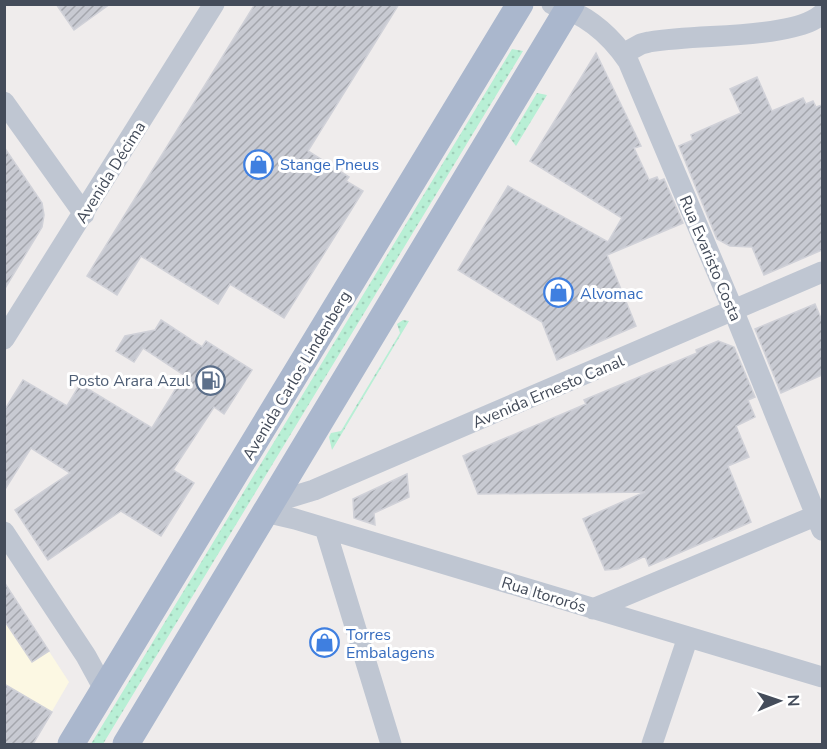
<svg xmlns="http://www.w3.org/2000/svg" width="827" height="749" viewBox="0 0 827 749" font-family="'Nunito Sans',sans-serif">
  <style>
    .commercial { fill: #fcf8e3 }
    .garden { fill: url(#garden-dots) }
    .building { fill: url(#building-hatch); stroke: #d0d1d8; stroke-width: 1.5 }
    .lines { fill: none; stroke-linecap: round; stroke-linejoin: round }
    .minor { stroke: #bfc6d2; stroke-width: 21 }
    .major { stroke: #aab7cd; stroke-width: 27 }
    .labels { text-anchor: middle; stroke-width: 6; stroke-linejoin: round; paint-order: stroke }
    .shop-label { font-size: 16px; fill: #366cbe; stroke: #fff; text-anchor: start }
    .street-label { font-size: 16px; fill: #444c5a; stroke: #fff }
    .service-label { font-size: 16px; fill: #4e5e75; stroke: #fff; text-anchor: end }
  </style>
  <defs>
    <pattern id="garden-dots" width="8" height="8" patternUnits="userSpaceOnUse" patternTransform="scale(1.5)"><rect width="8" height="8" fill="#b8efd5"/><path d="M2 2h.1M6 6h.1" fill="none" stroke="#9fcfb9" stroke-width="1.8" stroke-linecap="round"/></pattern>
    <pattern id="building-hatch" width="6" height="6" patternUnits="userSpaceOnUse" patternTransform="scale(1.5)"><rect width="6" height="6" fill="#c8cad2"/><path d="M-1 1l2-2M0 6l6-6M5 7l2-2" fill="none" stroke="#a4a6ad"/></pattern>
  </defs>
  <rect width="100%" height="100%" fill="#efecec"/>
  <path class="commercial" d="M 4,582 L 69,682 L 33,744 L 5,744 Z"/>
  <path class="garden" d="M 512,49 L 523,51 L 103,744 L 91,744 Z
    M 537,93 L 547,95 L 516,146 L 510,138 Z
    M 403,320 L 409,321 L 332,450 L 329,437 L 331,433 L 341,431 L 400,333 L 397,324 Z"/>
  <path class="building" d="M 56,4 L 110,4 L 74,30 Z
    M 255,4 L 399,4 L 308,151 L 349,177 L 346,181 L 363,191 L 284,318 L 230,284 L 218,304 L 141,256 L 117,295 L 87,276 Z
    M 596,53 L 641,146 L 634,148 L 649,180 L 657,177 L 659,181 L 664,179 L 683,223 L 607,255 L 636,326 L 557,360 L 542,322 L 458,270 L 508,186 L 608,242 L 622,218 L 530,161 Z
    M 757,77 L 772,111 L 803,98 L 806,104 L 813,101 L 816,107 L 822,105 L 822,250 L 764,275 L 752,247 L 730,246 L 717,239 L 679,146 L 693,140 L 691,135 L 741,113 L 730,89 Z
    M 4,147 L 42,203 L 44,215 L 42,227 L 4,290 Z
    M 815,304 L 822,321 L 822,375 L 781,393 L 755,329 Z
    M 161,320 L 202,347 L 206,341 L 252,370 L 224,414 L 214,407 L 173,470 L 194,483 L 161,536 L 121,511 L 48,560 L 15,510 L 70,473 L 31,448 L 4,491 L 4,411 L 23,380 L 67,406 L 80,384 L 152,428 L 184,375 L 143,348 L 134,362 L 116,351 L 125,336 L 155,330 Z
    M 718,341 L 734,347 L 755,397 L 748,400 L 755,417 L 736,426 L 749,457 L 728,466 L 751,522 L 649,566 L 645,556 L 618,569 L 605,570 L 583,519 L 645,492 L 478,494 L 463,456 L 586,404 L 584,400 L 697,353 L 696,350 Z
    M 407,474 L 409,497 L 374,513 L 375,525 L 354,518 L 353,499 Z
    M 4,582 L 49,651 L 32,662 L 4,620 Z
    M 4,684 L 52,712 L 33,744 L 4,744 Z"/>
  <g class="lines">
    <path class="minor" d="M 552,4 C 585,13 609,33 628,61 L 734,312 L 822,530
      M 623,54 L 641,44 L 649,42 C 693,35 736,38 779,30 C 795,27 810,24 822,14
      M 4,102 L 84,214
      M 4,339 L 214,4
      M 271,503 L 314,490 L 822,272
      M 265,512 L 295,519 L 822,677
      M 325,528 L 391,744
      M 4,532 L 86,656 L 104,689
      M 593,609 L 822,513
      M 652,744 L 688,637"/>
    <path class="major" d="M 71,744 L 520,4
      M 126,744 L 571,4"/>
  </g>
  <defs>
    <symbol id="shop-ring" viewBox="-11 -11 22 22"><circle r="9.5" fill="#fff" stroke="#3f7fe0" stroke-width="1.5"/><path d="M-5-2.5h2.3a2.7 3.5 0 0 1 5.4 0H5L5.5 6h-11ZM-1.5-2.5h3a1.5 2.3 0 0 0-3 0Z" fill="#3f7fe0"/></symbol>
    <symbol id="fuel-ring" viewBox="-11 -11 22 22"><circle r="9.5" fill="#fff" stroke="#5c6f8a" stroke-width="1.5"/><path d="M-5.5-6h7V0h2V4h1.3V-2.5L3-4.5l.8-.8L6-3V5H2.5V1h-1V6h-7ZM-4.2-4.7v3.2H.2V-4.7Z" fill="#5c6f8a"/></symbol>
  </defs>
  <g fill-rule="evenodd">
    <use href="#shop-ring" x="242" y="148" width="33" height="33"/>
    <use href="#shop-ring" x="542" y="276" width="33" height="33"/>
    <use href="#fuel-ring" x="194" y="364" width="33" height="33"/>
    <use href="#shop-ring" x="308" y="626" width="33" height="33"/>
  </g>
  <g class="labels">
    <g class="shop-label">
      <text x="280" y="170">Stange Pneus</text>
      <text x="580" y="299">Alvomac</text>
      <text x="346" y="640">Torres<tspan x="346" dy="18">Embalagens</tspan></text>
    </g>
    <g class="street-label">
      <text transform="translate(110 172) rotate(-58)" y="6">Avenida Décima</text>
      <text transform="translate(711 258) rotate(67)" y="6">Rua Evaristo Costa</text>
      <text transform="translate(296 375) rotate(-59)" y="6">Avenida Carlos Lindenberg</text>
      <text transform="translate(548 391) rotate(-23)" y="6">Avenida Ernesto Canal</text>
      <text transform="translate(544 594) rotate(17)" y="6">Rua Itororós</text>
    </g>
    <g class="service-label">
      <text x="190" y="386">Posto Arara Azul</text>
    </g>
  </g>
  <rect width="827" height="749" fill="none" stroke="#444c5a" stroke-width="12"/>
  <g transform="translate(779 701) rotate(88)" stroke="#ffffff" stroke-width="4.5" paint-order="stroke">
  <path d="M0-4.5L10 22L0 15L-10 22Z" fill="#444c5a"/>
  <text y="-9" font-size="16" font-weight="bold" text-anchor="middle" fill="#444c5a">N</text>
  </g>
</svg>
